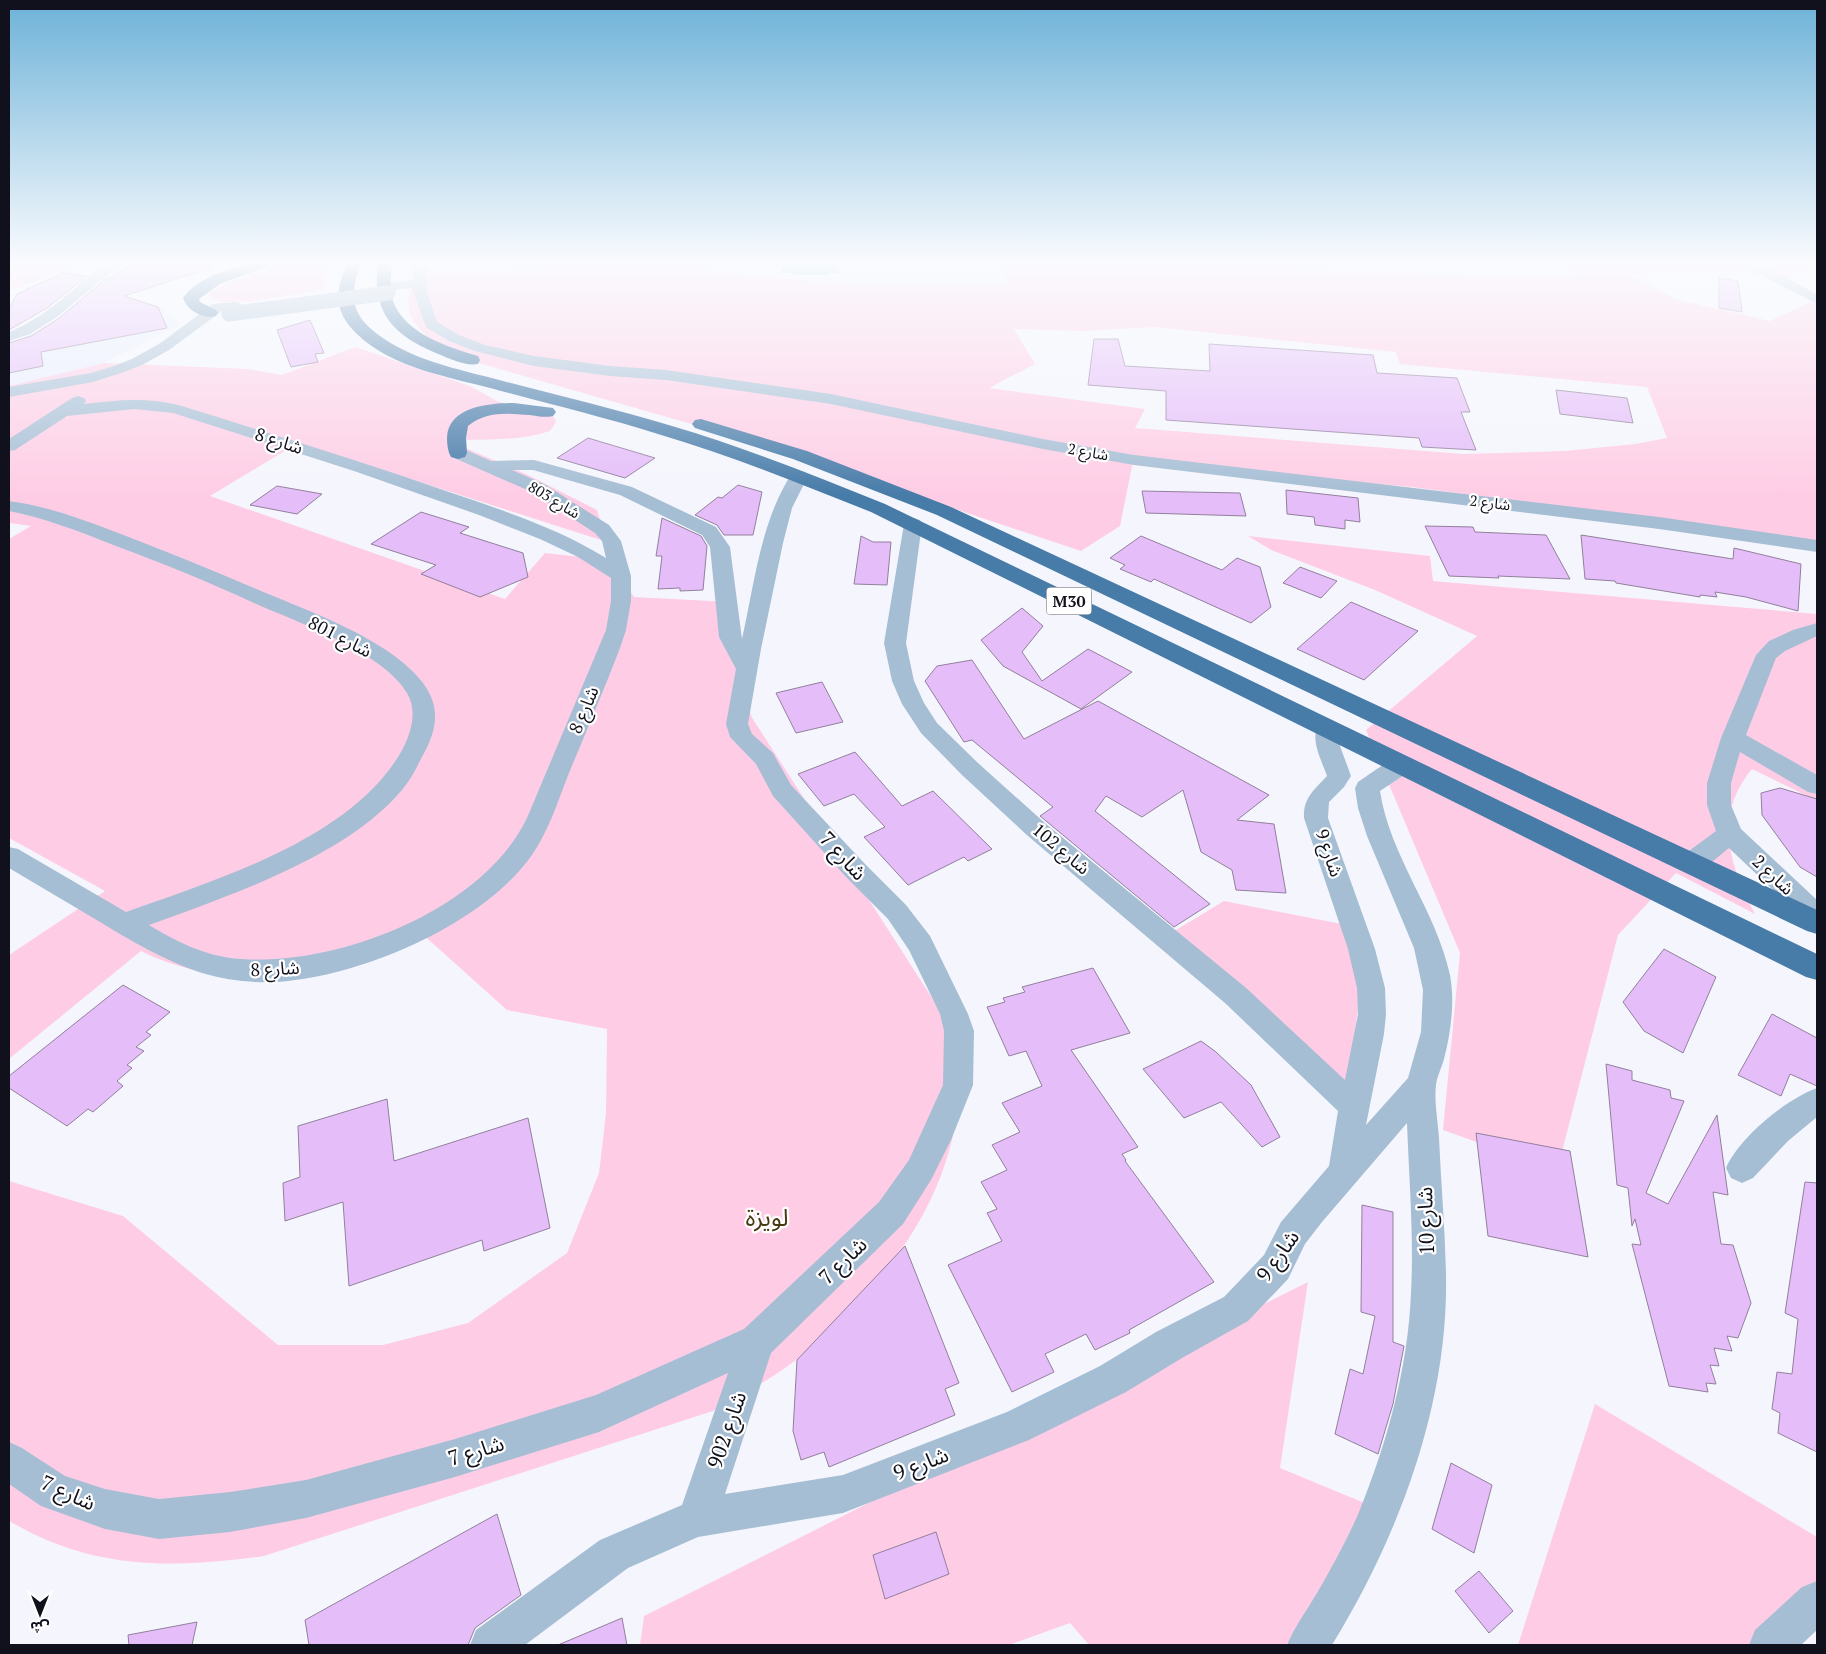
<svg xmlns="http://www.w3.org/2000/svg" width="1826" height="1654" viewBox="0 0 1826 1654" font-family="'PT Serif','Noto Sans Arabic',serif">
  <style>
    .built { fill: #eaedfe }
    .green { fill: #fecde5; fill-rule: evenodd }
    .water { fill: #55afc1 }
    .building { fill: #e5bef9; stroke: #927f9c }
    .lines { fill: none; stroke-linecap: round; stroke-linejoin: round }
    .minor { fill: #a6bed4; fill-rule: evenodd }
    .highway { fill: #477ba8; fill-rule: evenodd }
    .minor-bridge { stroke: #a6bed4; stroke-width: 15 }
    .labels { text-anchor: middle; stroke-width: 4.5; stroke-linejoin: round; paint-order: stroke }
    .far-street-label { font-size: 15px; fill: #11111d; stroke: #fff }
    .shield { fill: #fff; stroke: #585861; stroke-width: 1 }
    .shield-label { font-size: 16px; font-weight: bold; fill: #11111d }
    .street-label { font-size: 18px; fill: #11111d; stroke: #fff }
    .near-street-label { font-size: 21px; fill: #11111d; stroke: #fff }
    .near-quarter-label { font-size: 24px; fill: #473910; stroke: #fff }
  </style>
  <rect width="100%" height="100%" fill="#f5f6fd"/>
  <path class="built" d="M 421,263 L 611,263 L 478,272 L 421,270 Z
    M 672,263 L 1003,263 L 1007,285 L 941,286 L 843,284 L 747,275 Z
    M 1182,263 L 1570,263 L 1576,278 L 1400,273 Z
    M 162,308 L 181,324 L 104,363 L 9,386 L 9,344 Z"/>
  <path class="green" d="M 9,263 L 84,263 L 9,291 Z
    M 286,263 L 329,263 L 323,290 C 291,294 242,307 212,300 L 209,294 L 222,285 Z
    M 611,263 L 672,263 L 747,275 L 843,284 L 941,286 L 1006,285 L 1003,263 L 1182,263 L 1400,273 L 1575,278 L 1570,263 L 1816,263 L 1785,280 L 1732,269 L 1630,275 L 1676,299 L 1770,321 L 1817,299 L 1817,546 L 1741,531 L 1412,487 L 1133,461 L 1120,526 L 1081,551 L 751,441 L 482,364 C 454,354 401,333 409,295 C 410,285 416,278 421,270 L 478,272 ZM 1155,327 L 1396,352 L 1400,364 L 1647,387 L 1667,438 L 1635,444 L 1565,451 L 1463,454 L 1135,428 L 1145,409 L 989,388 L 1035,364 L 1014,329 L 1082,331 Z
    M 355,347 L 470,386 L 499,402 L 553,415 L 556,422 L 550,431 C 516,442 482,439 447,440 L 526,474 L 597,510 L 607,542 L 298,443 L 210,496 L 505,599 L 545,553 L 608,560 L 634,597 L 731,602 L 751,716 L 959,1040 C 959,1072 960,1104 953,1135 C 934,1223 873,1295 806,1352 C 778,1376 744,1393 713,1411 L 264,1556 C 170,1569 93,1570 9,1521 L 9,1181 L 123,1216 L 278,1345 L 383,1345 L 468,1323 L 567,1253 L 599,1173 L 606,1113 L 607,1029 L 507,1010 L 420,932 L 390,945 L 208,973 C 184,968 163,962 141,951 L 9,1059 L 9,955 L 105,891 L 9,838 L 9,539 L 31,526 L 9,523 L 9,386 L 104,363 L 248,369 L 282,375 Z
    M 1248,536 L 1430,556 L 1433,581 L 1817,614 L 1817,801 L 1752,769 C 1713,816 1729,864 1755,914 L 1676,873 L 1618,935 L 1557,1171 L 1443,1130 L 1460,953 L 1366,730 L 1477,636 L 1375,590 L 1271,550 Z
    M 1224,901 L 1352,926 L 1360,995 L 1345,1098 L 1171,933 Z
    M 1308,1282 L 1280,1468 L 1367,1504 L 1325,1631 L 1316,1645 L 1089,1645 L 1070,1623 L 1009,1645 L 640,1645 L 644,1616 Z
    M 1595,1404 L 1817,1537 L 1817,1597 L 1786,1628 L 1800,1645 L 1518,1645 Z"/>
  <path class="water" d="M 776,263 L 839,263 L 839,273 L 826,273 L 826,275 L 794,275 L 794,273 L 782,273 L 782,268 L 775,269 Z"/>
  <path class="building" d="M 132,263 L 212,263 L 213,267 L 124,296 L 158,307 L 167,328 L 41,352 L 43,366 L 9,373 L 9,343 L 31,336 L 58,319 L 107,278 L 111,278 Z
    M 63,273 L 87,276 L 47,308 L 9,330 L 9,309 L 17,294 Z
    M 1719,278 L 1738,281 L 1742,312 L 1719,308 Z
    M 310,320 L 324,353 L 315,354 L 318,362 L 291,367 L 277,330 Z
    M 1094,339 L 1118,339 L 1125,366 L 1210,371 L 1209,344 L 1373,355 L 1377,373 L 1457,378 L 1470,412 L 1461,412 L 1476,450 L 1422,447 L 1419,438 L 1166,420 L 1166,391 L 1088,385 Z
    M 1556,390 L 1627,398 L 1633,423 L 1560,414 Z
    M 588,438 L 655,458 L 625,478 L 557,458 Z
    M 738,485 L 762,492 L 753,535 L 724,535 L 717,525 L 695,515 L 718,497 L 722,498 Z
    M 277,486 L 322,494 L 297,514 L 250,505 Z
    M 1286,490 L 1358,498 L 1360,522 L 1345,520 L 1345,529 L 1315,525 L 1314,517 L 1287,514 Z
    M 1142,491 L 1240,493 L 1246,516 L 1146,513 Z
    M 421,512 L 469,527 L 460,533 L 523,553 L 528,577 L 480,597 L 421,574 L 436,565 L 371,544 Z
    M 662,518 L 701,536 L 707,546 L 703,590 L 680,591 L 680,588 L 658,589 L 662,556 L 656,556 Z
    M 1425,526 L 1473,527 L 1475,532 L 1546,535 L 1570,579 L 1498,576 L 1499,578 L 1449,576 Z
    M 1581,535 L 1733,559 L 1734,548 L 1801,564 L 1798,611 L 1746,597 L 1715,592 L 1717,597 L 1700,595 L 1700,597 L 1616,583 L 1615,581 L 1585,579 Z
    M 861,536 L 873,542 L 891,542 L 887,585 L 854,584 Z
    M 1141,536 L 1222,570 L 1237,558 L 1260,567 L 1271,607 L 1251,623 L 1154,579 L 1151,582 L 1120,569 L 1125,565 L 1110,558 Z
    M 1300,567 L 1337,581 L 1321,598 L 1283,583 Z
    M 1351,602 L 1418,631 L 1364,680 L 1297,649 Z
    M 1022,608 L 1043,626 L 1022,652 L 1042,681 L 1088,649 L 1132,672 L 1081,709 L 1003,666 L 981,640 Z
    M 972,660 L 1024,739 L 1098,701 L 1269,795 L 1237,820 L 1274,824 L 1286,893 L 1236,890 L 1232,870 L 1201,852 L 1183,790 L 1142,817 L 1106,796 L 1095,811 L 1210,904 L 1174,927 L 1040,816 L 1053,807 L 972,740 L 964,742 L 925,681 L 937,666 Z
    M 822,682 L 843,722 L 796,733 L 776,693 Z
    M 855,752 L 902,806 L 933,791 L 992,849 L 968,861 L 964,857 L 908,885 L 864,837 L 885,827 L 854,794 L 824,806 L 798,774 Z
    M 1780,788 L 1817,799 L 1817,877 L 1800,867 L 1762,815 L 1761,793 Z
    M 1664,949 L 1716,977 L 1683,1053 L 1644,1031 L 1623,1002 Z
    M 1093,968 L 1130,1033 L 1071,1050 L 1138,1147 L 1122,1154 L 1126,1160 L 1125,1161 L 1214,1282 L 1129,1330 L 1130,1333 L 1095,1350 L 1086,1334 L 1045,1354 L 1054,1372 L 1012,1392 L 948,1265 L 1002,1241 L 987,1213 L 997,1209 L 981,1182 L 1007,1170 L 992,1145 L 1020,1132 L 1002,1103 L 1042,1086 L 1026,1051 L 1009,1056 L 987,1007 L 1005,1002 L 1003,998 L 1025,992 L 1022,987 Z
    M 123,985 L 170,1012 L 146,1032 L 151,1035 L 136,1047 L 144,1051 L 127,1065 L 132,1068 L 117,1081 L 123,1086 L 93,1112 L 88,1109 L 67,1126 L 9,1088 L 9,1076 Z
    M 1772,1014 L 1817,1038 L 1817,1086 L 1790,1074 L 1781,1096 L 1738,1075 Z
    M 1201,1041 L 1216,1052 L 1251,1085 L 1280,1137 L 1262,1147 L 1221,1102 L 1184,1118 L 1143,1069 Z
    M 1606,1064 L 1632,1071 L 1632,1080 L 1670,1090 L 1671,1098 L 1684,1101 L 1646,1193 L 1668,1204 L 1717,1115 L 1728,1195 L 1713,1192 L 1721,1244 L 1733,1245 L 1751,1303 L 1738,1338 L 1727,1336 L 1732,1351 L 1714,1348 L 1719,1366 L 1710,1365 L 1716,1384 L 1706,1383 L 1708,1392 L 1669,1386 L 1632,1244 L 1641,1245 L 1635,1219 L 1632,1226 L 1628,1188 L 1617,1185 Z
    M 387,1099 L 394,1161 L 528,1118 L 550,1228 L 484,1251 L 482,1240 L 349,1286 L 343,1202 L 285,1221 L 283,1183 L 300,1177 L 298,1126 Z
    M 1476,1133 L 1570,1151 L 1588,1257 L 1488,1236 Z
    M 1805,1182 L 1817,1183 L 1817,1452 L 1778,1433 L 1780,1413 L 1772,1409 L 1777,1372 L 1792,1374 L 1798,1319 L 1785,1313 Z
    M 1362,1205 L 1393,1212 L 1393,1342 L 1404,1346 L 1393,1404 L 1378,1454 L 1335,1434 L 1350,1369 L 1363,1374 L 1375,1316 L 1361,1312 Z
    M 905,1246 L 959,1383 L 945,1389 L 955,1415 L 829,1467 L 824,1452 L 801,1460 L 793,1431 L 797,1360 Z
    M 1451,1463 L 1492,1485 L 1474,1553 L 1432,1529 Z
    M 497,1514 L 521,1595 L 475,1628 L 468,1645 L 309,1645 L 305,1620 Z
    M 936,1532 L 949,1574 L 885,1599 L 873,1555 Z
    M 1479,1571 L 1513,1611 L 1489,1633 L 1455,1591 Z
    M 622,1618 L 627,1645 L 558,1645 Z
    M 197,1622 L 192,1645 L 129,1645 L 128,1635 Z"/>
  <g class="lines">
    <path class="minor" d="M 106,263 L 122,263 L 57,317 L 30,334 L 9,341 L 9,332 C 47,317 74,287 106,263 Z
      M 413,263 L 427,263 L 426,289 L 437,322 L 459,335 L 485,345 L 534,356 L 610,366 L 666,370 L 831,394 L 1043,439 L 1134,455 L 1659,517 L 1817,540 L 1817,552 L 1659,529 L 1134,465 L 1043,449 L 831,404 L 666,380 L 610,376 L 534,366 L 475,351 L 449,341 L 426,327 L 412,288 L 387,291 L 382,290 L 380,287 L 382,284 L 413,280 Z
      M 1742,263 L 1759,263 L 1817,294 L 1817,304 L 1744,266 Z
      M 235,302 L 240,303 L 242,306 L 240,309 L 222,311 L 169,350 L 142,365 L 124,372 L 93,382 L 9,397 L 9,387 L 91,373 L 114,366 L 132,359 L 159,344 L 213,304 Z
      M 78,396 L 84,398 L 86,401 L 84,404 C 117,400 149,397 182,406 C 271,434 360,461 449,492 C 502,510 558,528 606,558 L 602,541 L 595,533 L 532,492 L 452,457 L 449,453 L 452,449 L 458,448 L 464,449 L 491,461 L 534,460 L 632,487 L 716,527 L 730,547 L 742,639 C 754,586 761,518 793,472 L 799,471 L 805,472 L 808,476 L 792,508 L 783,543 L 761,649 L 748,724 L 752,734 L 773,753 L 791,785 L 865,864 L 906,905 L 930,936 L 968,1014 L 974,1031 L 973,1085 L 951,1140 L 931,1180 L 903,1224 L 771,1353 L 725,1494 L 843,1475 L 1007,1412 L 1100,1366 L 1156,1332 L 1224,1297 L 1264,1255 L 1281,1222 L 1329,1166 L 1338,1111 L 1225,1003 L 1028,836 L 962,775 L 921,733 L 902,704 L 892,681 L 884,643 L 904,524 L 906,520 L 913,518 L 920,520 L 922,524 L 906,643 L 914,681 L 924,703 L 937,723 L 978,763 L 1046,824 L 1245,987 L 1345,1080 L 1358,1014 L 1357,988 L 1348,949 L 1304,818 C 1303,798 1314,790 1327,776 C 1322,761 1309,739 1319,724 L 1327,722 L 1335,724 L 1338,729 L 1340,746 L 1351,776 L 1344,787 L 1329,802 L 1328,818 L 1375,949 L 1385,988 L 1386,1014 L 1384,1034 L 1366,1125 L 1408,1078 L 1421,1032 L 1423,990 L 1414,948 L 1367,836 L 1358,808 L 1355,788 L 1358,782 C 1374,772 1392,754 1410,759 L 1414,765 L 1410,771 L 1380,791 C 1390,857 1436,910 1450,975 C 1455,1002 1451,1032 1444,1059 C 1442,1067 1437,1076 1436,1085 C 1434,1101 1438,1122 1439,1138 C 1441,1183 1445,1228 1446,1273 C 1449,1403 1399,1536 1332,1645 L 1287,1645 C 1295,1626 1307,1610 1317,1593 C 1332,1567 1347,1540 1359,1512 C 1387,1443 1408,1368 1411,1293 C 1414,1236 1409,1179 1407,1123 L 1322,1222 L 1305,1244 L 1288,1279 L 1248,1321 L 1182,1358 L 1126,1392 L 1029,1440 L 843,1513 L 698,1537 L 628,1568 L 525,1645 L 470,1645 L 476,1630 L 600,1540 L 682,1505 L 728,1373 L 599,1432 L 455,1477 L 306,1518 L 230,1532 L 159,1539 L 105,1529 L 41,1506 L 9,1484 L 9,1442 L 22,1448 L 65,1476 L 105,1489 L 159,1499 L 230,1492 L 306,1480 L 455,1439 L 596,1395 L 744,1329 L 879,1202 L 909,1160 L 943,1085 L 944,1031 L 940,1014 L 909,950 L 888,919 L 847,878 L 773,796 L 756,764 L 730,737 L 726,724 L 736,669 L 719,637 L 710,547 L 702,535 L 620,495 L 533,470 L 512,470 L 544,484 L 609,525 L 621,541 L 631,576 L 631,601 L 626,630 L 620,648 C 604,690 586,732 569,773 C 558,801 549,830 532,855 C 483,925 358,978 274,982 C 250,983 225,980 202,973 C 165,961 133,942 100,922 C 70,904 39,886 9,868 L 9,847 L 18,849 L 126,912 C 216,880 351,839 401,752 C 411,734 418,711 407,693 C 383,652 297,622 254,603 C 209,582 162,563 116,546 C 80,532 46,518 9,511 L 9,501 C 48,506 84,520 121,534 C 165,551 210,569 254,588 C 305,610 389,638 423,683 C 441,707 437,730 423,755 C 418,764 414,774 408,782 C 357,853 229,896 149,925 C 177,942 207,957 241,959 C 338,966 483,910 527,818 L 606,630 L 611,601 L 611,578 L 578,557 L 540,539 L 479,515 L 354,471 L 173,413 L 134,409 L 67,416 L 15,450 L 9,451 L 9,439 L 72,398 Z
      M 1817,623 L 1817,636 L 1785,651 L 1776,658 L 1746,735 L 1817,775 L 1817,794 L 1808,792 L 1740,752 L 1731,783 L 1731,805 L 1741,829 L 1817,900 L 1817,926 L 1808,923 L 1729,848 C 1715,859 1701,875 1682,870 L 1678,863 L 1682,856 L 1716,831 L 1707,805 L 1707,783 L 1721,738 L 1756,655 L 1769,641 L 1793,630 Z
      M 1817,1088 L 1817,1117 L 1788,1141 L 1753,1178 L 1742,1183 L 1731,1178 L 1726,1168 C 1739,1138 1786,1099 1817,1088 Z
      M 1817,1581 L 1817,1630 L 1801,1645 L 1749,1645 L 1755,1630 L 1802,1587 Z"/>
    <path class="highway" d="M 250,263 L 271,263 L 269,266 L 220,284 L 199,299 L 200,302 L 216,310 L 218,313 L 216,316 C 203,320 187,310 183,298 C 198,277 227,270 250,263 Z
      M 347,263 L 361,263 C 352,288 348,308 370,328 C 406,360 459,369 503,381 C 559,396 616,409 672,426 C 744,447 815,476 885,504 L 1817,954 L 1817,980 L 1806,977 L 871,512 C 801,484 730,455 658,434 C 604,417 549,404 494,389 C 449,377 393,368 358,335 C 333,311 335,293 347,263 Z
      M 378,263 L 392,263 C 391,276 389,289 393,301 C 405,334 448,347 478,356 L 480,360 L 478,364 C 466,366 452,360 441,355 C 395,337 371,314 378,263 Z
      M 514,403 L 553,408 L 556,412 L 553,416 C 545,418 538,416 529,415 C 508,413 485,411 468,426 L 466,438 L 467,453 L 465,457 L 458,459 L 451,457 C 448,452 447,445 447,438 C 448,406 491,403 514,403 Z
      M 701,419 L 807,451 L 951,507 L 1817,910 L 1817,934 L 1807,931 L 937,515 L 793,459 L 695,428 L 692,424 L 695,420 Z"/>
    <path class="minor-bridge" d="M 229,314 L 388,293"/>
  </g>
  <linearGradient id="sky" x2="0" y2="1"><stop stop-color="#6db2d8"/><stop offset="0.53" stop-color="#fafbfe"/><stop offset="1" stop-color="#fafbfe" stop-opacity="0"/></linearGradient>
  <rect width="1826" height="495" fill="url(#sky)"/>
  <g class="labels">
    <g class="far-street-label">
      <text transform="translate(1088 452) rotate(10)" y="5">شارع 2</text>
      <text transform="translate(554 500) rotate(31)" y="5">شارع 803</text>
      <text transform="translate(1490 503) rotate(7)" y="5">شارع 2</text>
    </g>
    <rect class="shield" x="1046.5" y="587.5" width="45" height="27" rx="4"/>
    <g class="shield-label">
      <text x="1069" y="607">M30</text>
    </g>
    <g class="street-label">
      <text transform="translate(279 441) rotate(18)" y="6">شارع 8</text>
      <text transform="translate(340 637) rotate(27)" y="6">شارع 801</text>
      <text transform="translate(584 710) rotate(-67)" y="6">شارع 8</text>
      <text transform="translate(1061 849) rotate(40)" y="6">شارع 102</text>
      <text transform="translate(1329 853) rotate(71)" y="6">شارع 9</text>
      <text transform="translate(1773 875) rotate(43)" y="6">شارع 2</text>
      <text transform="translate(275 969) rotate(-3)" y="6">شارع 8</text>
    </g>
    <g class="near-street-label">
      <text transform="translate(843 856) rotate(47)" y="7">شارع 7</text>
      <text transform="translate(1426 1221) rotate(-92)" y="7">شارع 10</text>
      <text transform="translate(1278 1256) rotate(-55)" y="7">شارع 9</text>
      <text transform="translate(843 1261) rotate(-44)" y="7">شارع 7</text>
      <text transform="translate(727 1430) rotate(-71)" y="7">شارع 902</text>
      <text transform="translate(476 1451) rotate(-17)" y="7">شارع 7</text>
      <text transform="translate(921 1464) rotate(-21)" y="7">شارع 9</text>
      <text transform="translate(68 1493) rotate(24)" y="7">شارع 7</text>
    </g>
    <g class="near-quarter-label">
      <text x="767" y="1226">لويزة</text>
    </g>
  </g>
  <rect width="1826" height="1654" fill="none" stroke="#11111d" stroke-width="20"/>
  <g transform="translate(40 1614) rotate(180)" stroke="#ffffff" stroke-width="4" paint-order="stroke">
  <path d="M0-4L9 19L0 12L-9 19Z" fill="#11111d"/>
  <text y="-8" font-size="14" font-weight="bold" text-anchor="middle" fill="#11111d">ش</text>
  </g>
</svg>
